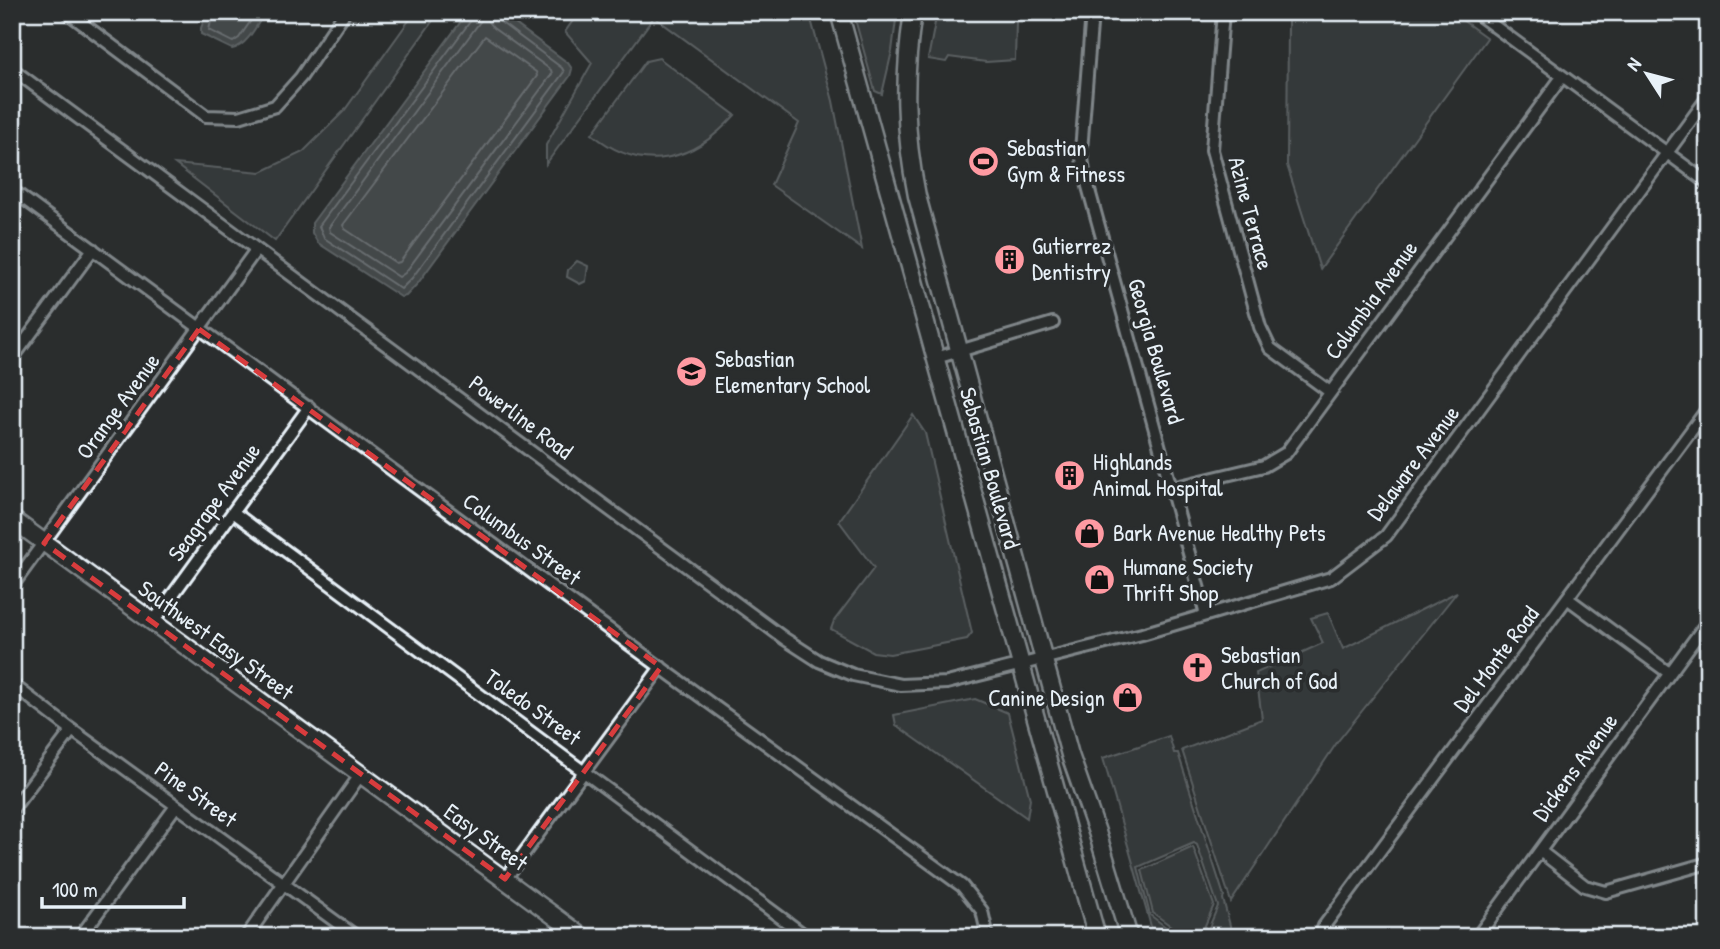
<svg xmlns="http://www.w3.org/2000/svg" width="1720" height="949" viewBox="0 0 1720 949" font-family="'Patrick Hand',sans-serif">
  <style>
    .green { fill: #424648; stroke: #959ca0; stroke-width: 2 }
    .water { fill: #63686b; stroke: #989fa3; stroke-width: 2 }
    .lines { fill: none; stroke-linecap: round; stroke-linejoin: round }
    .shore { stroke: #b3bac0; stroke-width: 2 }
    .street-casing { stroke: #e8f1f8; stroke-width: 16 }
    .secondary-casing { stroke: #e8f1f8; stroke-width: 21 }
    .street { stroke: #2a2d2e; stroke-width: 10 }
    .secondary { stroke: #2a2d2e; stroke-width: 16 }
    .marked { fill: none; stroke: #d83c3d; stroke-width: 5; stroke-dasharray: 14 9; stroke-linejoin: round }
    .labels { text-anchor: middle; stroke-width: 7; stroke-linejoin: round; paint-order: stroke }
    .poi-label { font-size: 23px; fill: #e8f1f8; stroke: #2a2d2e; text-anchor: start }
    .street-label { font-size: 23px; fill: #e8f1f8; stroke: #2a2d2e }
  </style>
  <rect width="100%" height="100%" fill="#2a2d2e"/>
  <filter id="ink" filterUnits="userSpaceOnUse"><feTurbulence type="fractalNoise" baseFrequency=".0143" numOctaves="2"/><feDisplacementMap in="SourceGraphic" scale="14" xChannelSelector="R" yChannelSelector="G"/><feConvolveMatrix kernelMatrix="1 2 1 2 8 2 1 2 1" color-interpolation-filters="sRGB"/></filter>
  <g filter="url(#ink)">
    <path class="green" d="M 415,12 L 439,12 L 275,241 L 175,164 L 261,172 L 303,152 L 344,111 Z
      M 579,12 L 809,12 L 833,101 L 862,249 L 771,185 L 799,123 L 654,17 L 546,164 L 546,145 L 592,63 L 565,32 Z
      M 853,12 L 897,12 L 892,51 L 882,94 L 875,91 Z
      M 937,12 L 1009,12 L 1016,22 L 1015,60 L 986,62 L 949,57 L 946,62 L 928,59 Z
      M 1295,12 L 1451,12 L 1487,38 L 1320,269 L 1287,165 L 1288,21 Z
      M 659,58 L 735,115 C 694,161 643,176 592,134 L 646,61 Z
      M 577,261 L 588,266 L 586,281 L 580,284 L 567,277 L 568,270 Z
      M 913,415 L 925,433 L 972,633 L 967,639 L 890,654 L 873,652 L 831,629 L 834,621 L 874,568 L 839,521 Z
      M 1457,592 L 1338,741 L 1231,902 L 1182,750 L 1262,719 L 1256,673 L 1323,643 L 1311,618 L 1328,613 L 1343,649 Z
      M 975,699 L 1008,713 L 1030,799 L 1027,818 L 896,725 L 894,715 Z
      M 1169,736 L 1174,753 L 1178,753 L 1224,896 L 1223,899 L 1233,937 L 1225,937 L 1220,934 L 1215,937 L 1205,937 L 1218,906 L 1197,845 L 1194,843 L 1138,867 L 1150,915 L 1179,937 L 1165,934 L 1154,937 L 1103,758 Z
      M 1193,847 L 1214,905 L 1200,937 L 1186,937 L 1153,913 L 1142,870 Z"/>
    <path class="water" d="M 207,12 L 265,12 C 257,25 247,46 232,49 L 201,34 L 201,28 Z
      M 468,12 L 499,12 L 568,63 L 572,69 L 570,76 L 418,283 L 406,296 L 401,297 L 318,243 L 312,233 L 312,223 Z"/>
    <g class="lines">
      <path class="shore" d="M 213,12 L 209,30 L 233,42 L 239,38 L 257,12
        M 474,12 L 472,19 L 319,226 L 324,238 L 401,289 L 412,278 L 564,72 L 562,68 L 499,21 L 496,12
        M 485,18 L 493,28 L 551,70 L 552,74 L 405,273 L 399,277 L 330,232 L 329,227 L 482,19 Z
        M 485,36 L 536,72 L 537,76 L 400,262 L 396,263 L 345,229 L 343,225 Z"/>
      <defs>
        <path id="street" d="M 67,12 L 206,116 L 239,117 L 275,106 L 301,77 L 345,12
          M 1092,12 L 1081,151 L 1084,172 L 1206,615
          M 1223,12 L 1212,150 L 1260,327 L 1270,348 L 1330,392
          M 1475,12 L 1708,183
          M 1706,12 L 1708,14
          M 12,69 L 785,639 L 819,661 L 853,675 L 901,685 L 947,683 L 1142,634 L 1331,578 L 1386,536 L 1708,97
          M 12,190 L 671,675 L 962,886 L 982,911 L 988,937
          M 936,358 L 1053,323
          M 12,359 L 93,249
          M 1172,488 L 1264,466 L 1286,453 L 1562,77
          M 233,512 L 807,937
          M 12,586 L 256,250
          M 1567,598 L 1669,673
          M 153,622 L 309,407
          M 12,684 L 72,730 L 357,937
          M 12,810 L 72,730
          M 1540,851 L 1585,886 L 1606,892 L 1708,863
          M 505,879 L 661,667
          M 80,937 L 176,806
          M 246,937 L 361,774
          M 1320,937 L 1324,926 L 1708,408
          M 1477,937 L 1708,621"/>
        <path id="secondary" d="M 839,12 L 1097,937
          M 913,12 C 903,78 904,131 917,196 L 1070,755 L 1097,832 L 1129,937
          M 12,519 L 583,937"/>
      </defs>
      <use href="#street" class="street-casing"/>
      <use href="#secondary" class="secondary-casing"/>
      <use href="#street" class="street"/>
      <use href="#secondary" class="secondary"/>
    </g>
  </g>
  <path d="M0 0H1720V949H0ZM 199,329 L 661,667 L 505,879 L 44,543 Z" fill="#2a2d2e" fill-opacity=".55" fill-rule="evenodd"/>
  <path class="marked" d="M 199,329 L 661,667 L 505,879 L 44,543 Z"/>
  <defs>
    <symbol id="stadium-disc" viewBox="-11 -11 22 22"><circle r="9.5" fill="#ff9aa2" stroke="#2a2d2e"/><path d="M0-5a6.5 5 0 1 0 0 10a6.5 5 0 1 0 0-10ZM-3.5-1.8h7v3.6h-7Z" fill="#111"/></symbol>
    <symbol id="building-disc" viewBox="-11 -11 22 22"><circle r="9.5" fill="#ff9aa2" stroke="#2a2d2e"/><path d="M-4-6H4V6H1V3H-1V6H-4ZM-2.5-4.3h1.7v1.8h-1.7ZM.8-4.3h1.7v1.8H.8ZM-2.5-1h1.7V.8h-1.7ZM.8-1h1.7V.8H.8Z" fill="#111"/></symbol>
    <symbol id="school-disc" viewBox="-11 -11 22 22"><circle r="9.5" fill="#ff9aa2" stroke="#2a2d2e"/><path d="M0-5L7-2L0 1L-7-2ZM-4 1L0 2.5L4 1V4Q0 6-4 4Z" fill="#111"/></symbol>
    <symbol id="shop-disc" viewBox="-11 -11 22 22"><circle r="9.5" fill="#ff9aa2" stroke="#2a2d2e"/><path d="M-5-2.5h2.3a2.7 3.5 0 0 1 5.4 0H5L5.5 6h-11ZM-1.5-2.5h3a1.5 2.3 0 0 0-3 0Z" fill="#111"/></symbol>
    <symbol id="church-disc" viewBox="-11 -11 22 22"><circle r="9.5" fill="#ff9aa2" stroke="#2a2d2e"/><path d="M-1.2-6h2.4v3.5h3.3v2.4h-3.3V6h-2.4V-.1h-3.3v-2.4h3.3Z" fill="#111"/></symbol>
  </defs>
  <g fill-rule="evenodd">
    <use href="#stadium-disc" x="966" y="144" width="35" height="35"/>
    <use href="#building-disc" x="992" y="242" width="35" height="35"/>
    <use href="#school-disc" x="674" y="354" width="35" height="35"/>
    <use href="#building-disc" x="1052" y="458" width="35" height="35"/>
    <use href="#shop-disc" x="1072" y="516" width="35" height="35"/>
    <use href="#shop-disc" x="1082" y="562" width="35" height="35"/>
    <use href="#church-disc" x="1180" y="650" width="35" height="35"/>
    <use href="#shop-disc" x="1110" y="680" width="35" height="35"/>
  </g>
  <g class="labels">
    <g class="poi-label">
      <text x="1007" y="156">Sebastian<tspan x="1007" dy="26">Gym &amp; Fitness</tspan></text>
      <text x="1032" y="254">Gutierrez<tspan x="1032" dy="26">Dentistry</tspan></text>
      <text x="715" y="367">Sebastian<tspan x="715" dy="26">Elementary School</tspan></text>
      <text x="1093" y="470">Highlands<tspan x="1093" dy="26">Animal Hospital</tspan></text>
      <text x="1113" y="541">Bark Avenue Healthy Pets</text>
      <text x="1123" y="575">Humane Society<tspan x="1123" dy="26">Thrift Shop</tspan></text>
      <text x="1221" y="663">Sebastian<tspan x="1221" dy="26">Church of God</tspan></text>
      <text x="1105" y="706" text-anchor="end">Canine Design</text>
    </g>
    <g class="street-label">
      <text transform="translate(1251 213) rotate(75)" y="8">Azine Terrace</text>
      <text transform="translate(1371 300) rotate(-54)" y="8">Columbia Avenue</text>
      <text transform="translate(1156 351) rotate(74)" y="8">Georgia Boulevard</text>
      <text transform="translate(118 406) rotate(-54)" y="8">Orange Avenue</text>
      <text transform="translate(521 417) rotate(37)" y="8">Powerline Road</text>
      <text transform="translate(1413 463) rotate(-53)" y="8">Delaware Avenue</text>
      <text transform="translate(990 468) rotate(74)" y="8">Sebastian Boulevard</text>
      <text transform="translate(214 502) rotate(-54)" y="8">Seagrape Avenue</text>
      <text transform="translate(522 539) rotate(36)" y="8">Columbus Street</text>
      <text transform="translate(216 640) rotate(36)" y="8">Southwest Easy Street</text>
      <text transform="translate(1496 659) rotate(-53)" y="8">Del Monte Road</text>
      <text transform="translate(533 707) rotate(36)" y="8">Toledo Street</text>
      <text transform="translate(1575 767) rotate(-54)" y="8">Dickens Avenue</text>
      <text transform="translate(196 794) rotate(36)" y="8">Pine Street</text>
      <text transform="translate(486 837) rotate(36)" y="8">Easy Street</text>
    </g>
  </g>
  <rect width="1720" height="949" fill="none" stroke="#2a2d2e" stroke-width="42"/>
  <rect x="21" y="21" width="1678" height="907" fill="none" stroke="#e8f1f8" stroke-width="2.5" filter="url(#ink)"/>
  <g transform="translate(1647 74) rotate(306)" stroke="#2a2d2e" stroke-width="5" paint-order="stroke">
  <path d="M0-5L12 26L0 18L-12 26Z" fill="#e8f1f8"/>
  <text y="-10" font-size="19" font-weight="bold" text-anchor="middle" fill="#e8f1f8">N</text>
  </g>
  <path d="M42 897v10h142v-10" fill="none" stroke="#e8f1f8" stroke-width="3.5"/>
  <text x="52" y="897" font-size="21" fill="#e8f1f8" stroke="#2a2d2e" stroke-width="5" paint-order="stroke">100 m</text>
</svg>
